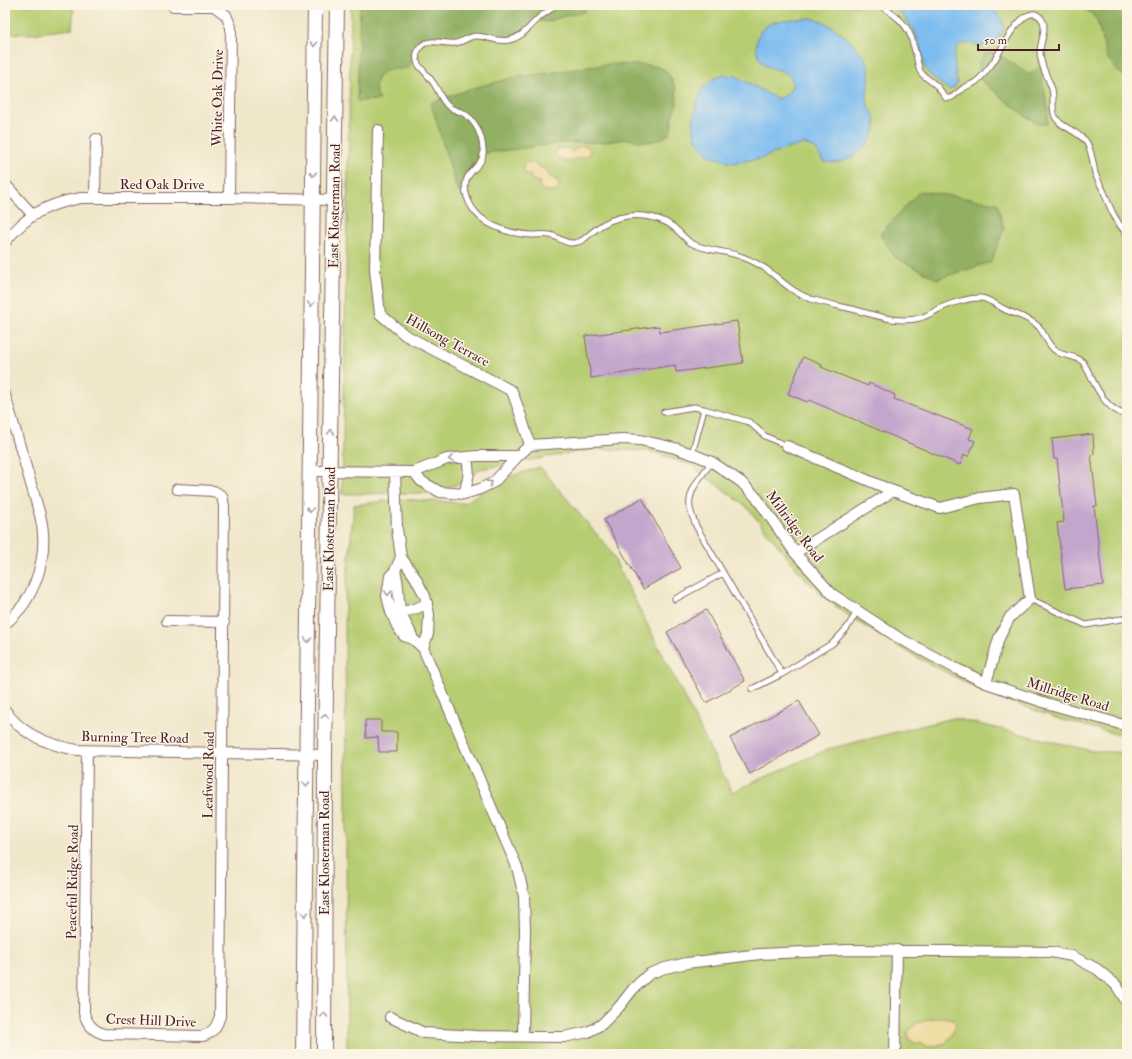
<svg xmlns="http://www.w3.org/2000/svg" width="1132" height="1059" viewBox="0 0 1132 1059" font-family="'IM FELL Double Pica',serif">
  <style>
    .green { fill: #b7cd72; stroke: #80764e }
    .forest { fill: #91b064; stroke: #6e6848 }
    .sand { fill: #eeda9e; stroke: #9c7c64 }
    .water { fill: #7bbcf0; stroke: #626e8e }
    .building { fill: #c3a6cc }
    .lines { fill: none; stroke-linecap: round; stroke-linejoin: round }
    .lane-casing { stroke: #846563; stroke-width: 7 }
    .street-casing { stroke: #846563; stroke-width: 12 }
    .secondary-casing { stroke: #846563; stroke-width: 16 }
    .lane { stroke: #fff; stroke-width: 5 }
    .street { stroke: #fff; stroke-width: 10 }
    .secondary { stroke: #fff; stroke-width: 14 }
    .oneway { stroke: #ae9aa0 }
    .labels { text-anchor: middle; stroke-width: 3; stroke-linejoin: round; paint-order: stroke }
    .street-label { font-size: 14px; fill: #4a1f2b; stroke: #fcf5e5 }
  </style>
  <rect width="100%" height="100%" fill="#fcf5e5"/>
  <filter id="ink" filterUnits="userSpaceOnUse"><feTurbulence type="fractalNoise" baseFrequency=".025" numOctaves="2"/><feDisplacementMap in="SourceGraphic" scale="8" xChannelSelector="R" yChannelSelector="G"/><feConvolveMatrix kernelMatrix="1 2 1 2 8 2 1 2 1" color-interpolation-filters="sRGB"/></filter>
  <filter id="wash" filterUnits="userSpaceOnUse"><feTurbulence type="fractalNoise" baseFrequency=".012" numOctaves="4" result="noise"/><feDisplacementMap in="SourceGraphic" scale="16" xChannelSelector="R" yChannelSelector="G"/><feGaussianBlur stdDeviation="0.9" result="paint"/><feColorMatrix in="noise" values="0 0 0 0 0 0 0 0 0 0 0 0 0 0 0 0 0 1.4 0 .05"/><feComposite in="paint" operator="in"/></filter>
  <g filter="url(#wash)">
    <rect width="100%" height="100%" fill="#f0e7ca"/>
    <path class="green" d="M 5,5 L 74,5 L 72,29 L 30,34 L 5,33 Z
      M 351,5 L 1127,5 L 1127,737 L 1056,718 L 986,693 L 913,655 L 864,626 L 827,600 L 802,575 L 746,506 L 690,465 L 649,451 L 594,449 L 480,469 L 461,483 L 431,493 L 342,494 Z
      M 540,467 L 609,549 L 732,792 L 828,749 L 953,718 L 1093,751 L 1127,753 L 1127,1054 L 799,1054 L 796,1049 L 781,1054 L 347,1054 L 345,599 L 354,505 L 400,499 L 464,503 L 502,479 Z"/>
    <path class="forest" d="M 360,5 L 591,5 L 583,12 L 577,14 L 568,15 L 547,22 L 536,20 L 524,30 L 510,37 L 501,39 L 474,34 L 457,40 L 425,40 L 416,49 L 409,68 C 397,70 380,67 376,82 C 374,89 376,94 380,100 L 357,101 Z
      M 1078,5 L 1127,5 L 1127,78 L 1116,70 L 1107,57 L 1097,20 L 1090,12 Z
      M 986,53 L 997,53 L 1029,75 L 1040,66 L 1048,108 L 1047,124 L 1038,124 L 1024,115 L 976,76 L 979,62 Z
      M 610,64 L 643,65 L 659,67 L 665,70 L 670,77 L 676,89 L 677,103 L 672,119 L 671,131 L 668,135 L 658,140 L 647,142 L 627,139 L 605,142 L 562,143 L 485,153 L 463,177 L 458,193 L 431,103 L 470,89 L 512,78 Z
      M 920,191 L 997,203 L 1004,229 L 991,262 L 937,279 L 895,257 L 880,234 Z"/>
    <path class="sand" d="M 582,146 L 586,146 L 590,150 L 590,153 C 585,160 579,157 572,160 C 570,161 568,162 565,162 L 558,158 L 556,152 L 558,149 L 566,148 L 573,152 L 576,148 Z
      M 527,162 L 535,163 L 539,167 L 546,169 L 547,175 C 554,179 563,182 557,191 L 553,192 C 548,190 544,192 539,187 L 540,182 L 532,180 L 530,175 L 526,175 L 523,169 L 524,165 Z
      M 941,1017 L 953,1019 L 956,1025 L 951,1036 L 946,1043 L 930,1047 L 925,1046 L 921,1043 L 914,1043 L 909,1039 L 908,1032 L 917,1023 Z"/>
    <path class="water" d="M 890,5 L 988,5 C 999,14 1010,24 999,38 C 997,41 993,45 989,46 C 978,48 967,38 957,47 L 954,57 L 957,84 L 953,89 L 947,89 L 931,76 L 925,68 L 917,38 L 914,30 L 900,12 Z
      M 809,18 C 829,19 866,50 869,70 C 871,80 866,90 867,100 C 868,108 875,114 876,123 C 876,145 844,170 823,161 L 815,148 L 804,144 L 786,149 L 759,159 L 731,163 L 709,155 L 703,149 L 695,137 L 693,124 L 696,104 L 703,88 L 708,83 L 715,78 L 724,75 L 736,76 L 775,98 C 786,100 798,85 789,75 C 783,69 770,69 763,64 C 758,57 755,49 757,41 C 761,17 791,20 809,18 Z"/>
    <g id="blocks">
      <path class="building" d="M 737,321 L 743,363 L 676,372 L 675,365 L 591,378 L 585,336 L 659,326 L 660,332 Z
        M 803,357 L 822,365 L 821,367 L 868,386 L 869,383 L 895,395 L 894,399 L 973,429 L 969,439 L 975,441 L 969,456 L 964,455 L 960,465 L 809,400 L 807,402 L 788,394 Z
        M 1093,434 L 1094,454 L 1091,455 L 1097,506 L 1094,506 L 1103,585 L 1065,589 L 1057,523 L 1064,522 L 1057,459 L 1054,459 L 1052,439 Z
        M 642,498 L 681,568 L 643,589 L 604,520 Z
        M 706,610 L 745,681 L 706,703 L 667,632 Z
        M 799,701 L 819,735 L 750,774 L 730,738 Z
        M 365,720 L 381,720 L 381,732 L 397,732 L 397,752 L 379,752 L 378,737 L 366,738 Z"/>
    </g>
  </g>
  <g filter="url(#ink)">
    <use href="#blocks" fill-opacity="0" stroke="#846563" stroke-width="1"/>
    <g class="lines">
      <defs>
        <path id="lane" d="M 555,5 C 551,10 546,12 541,16 C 530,25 524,37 509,40 C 497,43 488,36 476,36 C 469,36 463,42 456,43 C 444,45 426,36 419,49 C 416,53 416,59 418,64 C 423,71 430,77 434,84 C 439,91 441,100 448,106 C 452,110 458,110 463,113 C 476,120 482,136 483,149 C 485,162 475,166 469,175 C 460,188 469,207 480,217 C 494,229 514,234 532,235 C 538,235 544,234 550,235 C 560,237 566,246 578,242 C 585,240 589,234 595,230 C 608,219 627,214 644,216 C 653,217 664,220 672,226 C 679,231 684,238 691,243 C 708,252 728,250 745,258 C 755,262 766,268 775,276 C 786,285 796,294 811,299 C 824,303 839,306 852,309 C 875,315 897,324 920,318 C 927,316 933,312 939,309 C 948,304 971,297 981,298 C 990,299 997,306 1004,309 C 1016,315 1029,317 1039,327 C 1045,334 1047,345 1056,351 C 1064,357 1076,355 1083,362 C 1095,382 1102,409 1127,415
          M 880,5 C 895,15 909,24 913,44 C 916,53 917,62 920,71 L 923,75 L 937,86 L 946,98 C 953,99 955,94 961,90 C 965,86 970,85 974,83 C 979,80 984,74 987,70 C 999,57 1004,40 1015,27 C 1021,20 1031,8 1040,17 C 1049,26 1040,41 1040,52 C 1040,66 1048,77 1052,89 C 1054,97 1052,106 1054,114 C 1057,127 1080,131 1087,143 C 1092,152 1093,163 1095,173 C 1097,179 1101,186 1104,192 C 1110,208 1115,221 1127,234
          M 704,409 L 749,422 L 765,436 L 787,446
          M 664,412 L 694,407 L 704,409 L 692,454
          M 712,462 C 702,475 687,491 690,508 C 691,514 694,520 696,526 L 782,674 L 833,643 L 847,628 L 858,610
          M 675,599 L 723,573
          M 1030,599 L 1086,625 L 1127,618
          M 752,689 L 782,674"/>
        <path id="street" d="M 173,6 L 214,6 L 226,15 L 231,27 L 229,198
          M 378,130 L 375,270 L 380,314 L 405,335 L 512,391 L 521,416 L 530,445
          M 5,184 L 32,214
          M 95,197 L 96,139
          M 5,242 C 27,215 46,204 81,198 L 229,198 L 334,200
          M 5,395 L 40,515 C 48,545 41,578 24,604 C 18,612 12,618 5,624
          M 787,446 L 893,491 L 940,508 L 980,498 L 1014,494 L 1030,599 L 1010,617 L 999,638 L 986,683
          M 311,471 L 414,472 L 447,459 L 477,456 L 518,456
          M 395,472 L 397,529 L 401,557 L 415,577 L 425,596 L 429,614 L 428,634 L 423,648
          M 414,472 L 421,481 L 440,492 L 464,494 L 480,489 L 494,482 L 518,456 L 530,445 L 622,439 L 640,440 L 675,448 L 695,455 L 712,462 L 741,482 L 757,498 L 795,553 L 832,594 L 899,638 L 955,668 L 986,683 L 1046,703 L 1127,726
          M 464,494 C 468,480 471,470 466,457
          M 795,553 L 893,491
          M 401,557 L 395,571 L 390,576 L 387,596 L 391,612 L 397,626 L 404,636 L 413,639 L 423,648 L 517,867 L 524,896 L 525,930 L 523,1036
          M 395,571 C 400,585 397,599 401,613 C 404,622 410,629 413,639
          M 395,612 C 407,612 416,610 427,603
          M 167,621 L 224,622
          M 5,710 C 21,735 49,745 77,750 L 325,755
          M 87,751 L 84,1013 C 87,1024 93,1031 104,1034 L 203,1036 C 213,1033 217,1026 220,1016 L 224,506 L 222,496 L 214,491 L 177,489
          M 390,1017 L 424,1033 L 476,1036 L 564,1037 L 588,1032 L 602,1024 L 619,1007 L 633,989 L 649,974 L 665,968 L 687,963 L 760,954 L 848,950 L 1051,952 L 1072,956 L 1097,969 L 1116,985 L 1127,1002
          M 895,1054 L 897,950"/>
        <path id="secondary" d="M 303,1054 L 315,5
          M 324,1054 L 325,755 L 337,5"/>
      </defs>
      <use href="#lane" class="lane-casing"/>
      <use href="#street" class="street-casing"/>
      <use href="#secondary" class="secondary-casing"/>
      <use href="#lane" class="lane"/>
      <use href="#street" class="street"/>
      <use href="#secondary" class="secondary"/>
    </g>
    <defs><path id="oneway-chevron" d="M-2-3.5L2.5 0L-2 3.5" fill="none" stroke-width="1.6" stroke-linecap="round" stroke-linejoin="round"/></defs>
    <g class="oneway">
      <use href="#oneway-chevron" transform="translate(314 44) rotate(91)"/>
      <use href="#oneway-chevron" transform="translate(335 119) rotate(-89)"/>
      <use href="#oneway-chevron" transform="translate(313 174) rotate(91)"/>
      <use href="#oneway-chevron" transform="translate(311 304) rotate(91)"/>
      <use href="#oneway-chevron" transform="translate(331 432) rotate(-89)"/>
      <use href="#oneway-chevron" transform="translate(451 459) rotate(171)"/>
      <use href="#oneway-chevron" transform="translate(490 483) rotate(-33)"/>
      <use href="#oneway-chevron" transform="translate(310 510) rotate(91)"/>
      <use href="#oneway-chevron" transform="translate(388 593) rotate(92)"/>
      <use href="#oneway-chevron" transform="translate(308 640) rotate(91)"/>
      <use href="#oneway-chevron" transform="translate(325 716) rotate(-89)"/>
      <use href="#oneway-chevron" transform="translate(306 784) rotate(91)"/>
      <use href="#oneway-chevron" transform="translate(305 914) rotate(91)"/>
      <use href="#oneway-chevron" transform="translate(324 1015) rotate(-90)"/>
    </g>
  </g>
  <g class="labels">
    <g class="street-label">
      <text transform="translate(217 98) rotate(-89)" y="5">White Oak Drive</text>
      <text x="162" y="189">Red Oak Drive</text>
      <text transform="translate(334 206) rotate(-89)" y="5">East Klosterman Road</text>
      <text transform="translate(448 340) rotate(29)" y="5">Hillsong Terrace</text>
      <text transform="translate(795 526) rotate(53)" y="5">Millridge Road</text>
      <text transform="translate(329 529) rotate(-89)" y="5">East Klosterman Road</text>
      <text transform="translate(1068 694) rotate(17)" y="5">Millridge Road</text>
      <text transform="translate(135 737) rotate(1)" y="5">Burning Tree Road</text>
      <text transform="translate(208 775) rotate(-89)" y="5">Leafwood Road</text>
      <text transform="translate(324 853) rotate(-90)" y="5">East Klosterman Road</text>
      <text transform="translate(72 882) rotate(-89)" y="5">Peaceful Ridge Road</text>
      <text transform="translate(151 1020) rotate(2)" y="5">Crest Hill Drive</text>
    </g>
  </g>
  <rect width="1132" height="1059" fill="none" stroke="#fcf5e5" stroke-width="20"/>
  <path d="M978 44v6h81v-6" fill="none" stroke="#4a1f2b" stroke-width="2"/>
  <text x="984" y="44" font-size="12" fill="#4a1f2b" stroke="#fcf5e5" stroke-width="3" paint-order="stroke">50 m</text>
</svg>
